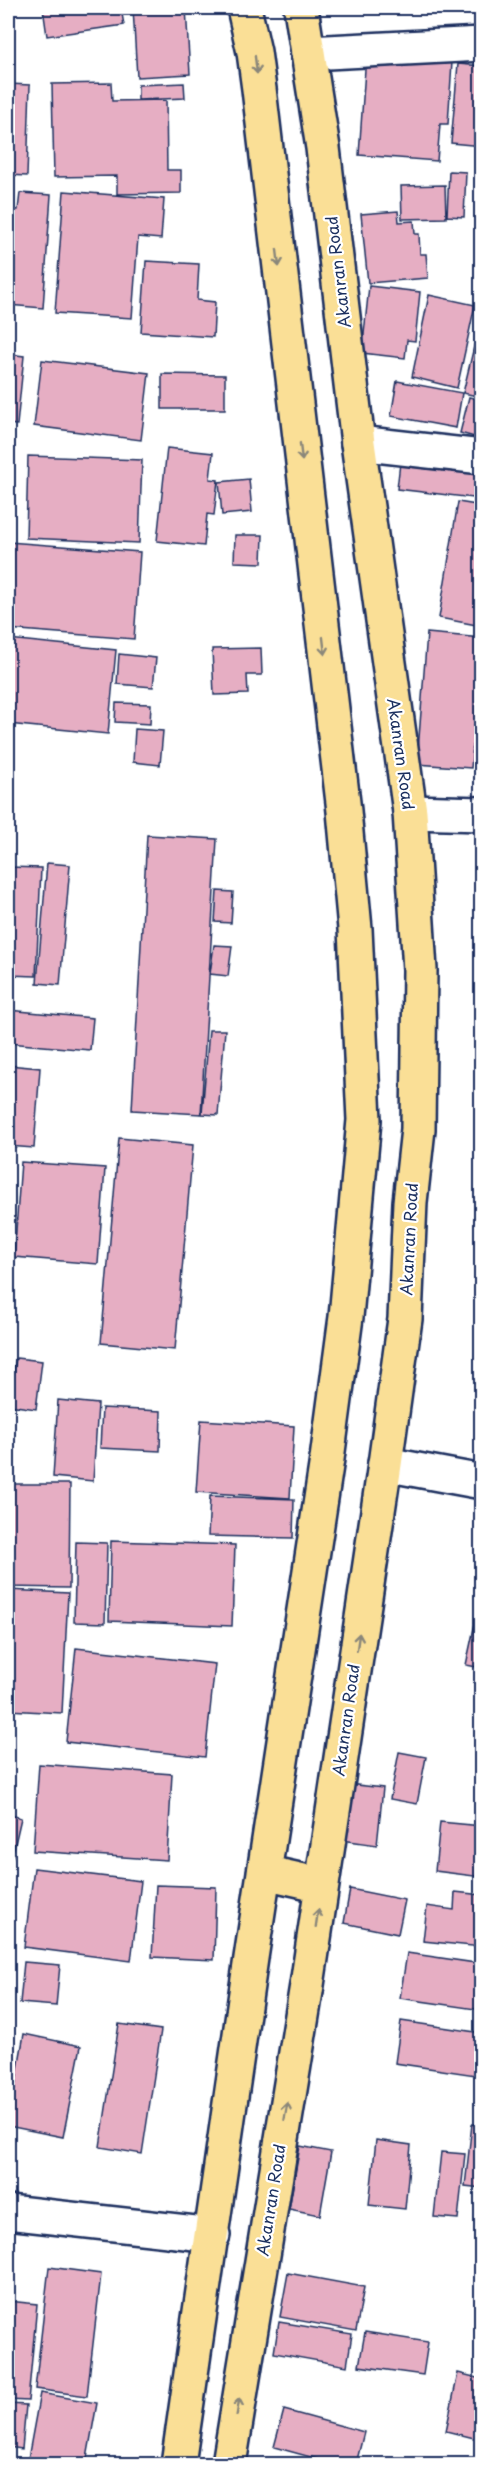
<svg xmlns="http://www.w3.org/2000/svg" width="489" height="2472" viewBox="0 0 489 2472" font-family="'Playpen Sans',sans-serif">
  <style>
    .building { fill: #e6aec3; stroke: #1b2f5e; stroke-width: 1.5 }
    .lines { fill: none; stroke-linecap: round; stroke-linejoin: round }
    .minor-casing { stroke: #1b2f5e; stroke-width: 38 }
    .major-casing { stroke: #1b2f5e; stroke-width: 38 }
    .minor { stroke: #fff; stroke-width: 33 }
    .major { stroke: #fadf96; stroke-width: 33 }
    .oneway { stroke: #8a877a }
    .labels { text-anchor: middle; stroke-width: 4.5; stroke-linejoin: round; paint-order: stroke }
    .street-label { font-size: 16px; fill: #1b2f5e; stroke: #fff }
  </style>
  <rect width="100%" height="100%" fill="#fff"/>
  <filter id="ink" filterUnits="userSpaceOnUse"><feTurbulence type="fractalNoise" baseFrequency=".0167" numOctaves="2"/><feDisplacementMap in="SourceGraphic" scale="12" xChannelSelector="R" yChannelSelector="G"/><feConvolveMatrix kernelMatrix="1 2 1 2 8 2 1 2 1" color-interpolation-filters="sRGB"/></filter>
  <g filter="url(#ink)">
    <path class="building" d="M 43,8 L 121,8 L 124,25 L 47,36 Z
      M 133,8 L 186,8 L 190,74 L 137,77 Z
      M 341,8 L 415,8 L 342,12 Z
      M 366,55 L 452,62 L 448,124 L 440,124 L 437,161 L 359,155 Z
      M 458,64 L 482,66 L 482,146 L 451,143 Z
      M 111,83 L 112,101 L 166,100 L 167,170 L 181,170 L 181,193 L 117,194 L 117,176 L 54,177 L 52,84 Z
      M 184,83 L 185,98 L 138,100 L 138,85 Z
      M 8,84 L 30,85 L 27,176 L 8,175 Z
      M 449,171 L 466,172 L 464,217 L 447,216 Z
      M 445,185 L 446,218 L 402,219 L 401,186 Z
      M 64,191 L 164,199 L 161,239 L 138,237 L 132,318 L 55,313 Z
      M 20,193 L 51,195 L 43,308 L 8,305 L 8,209 L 18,210 Z
      M 398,211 L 399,222 L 414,221 L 415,234 L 419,234 L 420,254 L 426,254 L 428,278 L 368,283 L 361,214 Z
      M 146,261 L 199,264 L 197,300 L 215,302 L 213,337 L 141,332 Z
      M 369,286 L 420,292 L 415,341 L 407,340 L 405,358 L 362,353 Z
      M 429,295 L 475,305 L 457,388 L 412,377 Z
      M 481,317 L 482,317 L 482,397 L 463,393 Z
      M 8,354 L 24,356 L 17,425 L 8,424 Z
      M 42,360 L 149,373 L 141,440 L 34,426 Z
      M 162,374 L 225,375 L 225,409 L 162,409 Z
      M 397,381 L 462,393 L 456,428 L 391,416 Z
      M 469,397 L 482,400 L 482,439 L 460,433 Z
      M 167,448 L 213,453 L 210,479 L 218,480 L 214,515 L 207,514 L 204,546 L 157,541 Z
      M 28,456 L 142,460 L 139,543 L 26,538 Z
      M 400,463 L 482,474 L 482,499 L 397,489 Z
      M 249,479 L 252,512 L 222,515 L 219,482 Z
      M 458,502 L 482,506 L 482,626 L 439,618 Z
      M 235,535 L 263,535 L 262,563 L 234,562 Z
      M 8,542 L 140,552 L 134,639 L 8,629 Z
      M 427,633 L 482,638 L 482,674 L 479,674 L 471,768 L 417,764 Z
      M 8,639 L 116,650 L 108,734 L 8,724 Z
      M 261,648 L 262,675 L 247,675 L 248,694 L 214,695 L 212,649 Z
      M 119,654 L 156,658 L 153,687 L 117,684 Z
      M 116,703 L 151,704 L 150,724 L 115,722 Z
      M 482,728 L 482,775 L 476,774 Z
      M 135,729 L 163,731 L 160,765 L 133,762 Z
      M 147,835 L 217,839 L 201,1114 L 132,1110 Z
      M 47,863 L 70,865 L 60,985 L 37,983 Z
      M 8,867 L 41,868 L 36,976 L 8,975 Z
      M 217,891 L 233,892 L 231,923 L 215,922 Z
      M 214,945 L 232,946 L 228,976 L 210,974 Z
      M 8,1010 L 93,1018 L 90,1050 L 8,1043 Z
      M 209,1030 L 225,1030 L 218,1115 L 202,1114 Z
      M 8,1065 L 40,1068 L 34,1148 L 8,1146 Z
      M 119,1138 L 193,1145 L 175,1350 L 101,1343 Z
      M 21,1162 L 105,1168 L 98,1264 L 14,1257 Z
      M 16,1358 L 42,1361 L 36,1409 L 9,1405 Z
      M 58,1400 L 98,1404 L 93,1481 L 53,1477 Z
      M 102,1408 L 161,1411 L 160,1451 L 100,1448 Z
      M 201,1420 L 294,1426 L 290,1498 L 196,1492 Z
      M 8,1484 L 70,1484 L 69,1588 L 8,1587 Z
      M 210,1496 L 294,1499 L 293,1538 L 208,1536 Z
      M 111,1541 L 235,1545 L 232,1626 L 109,1621 Z
      M 76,1542 L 107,1543 L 105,1623 L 74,1622 Z
      M 8,1590 L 68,1593 L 62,1713 L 8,1710 Z
      M 482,1591 L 482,1668 L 466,1665 Z
      M 76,1648 L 215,1664 L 205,1757 L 66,1742 Z
      M 399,1752 L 426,1757 L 417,1804 L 390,1799 Z
      M 39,1764 L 172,1774 L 167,1860 L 33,1851 Z
      M 348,1784 L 383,1788 L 377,1845 L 342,1840 Z
      M 8,1814 L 21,1818 L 8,1874 Z
      M 440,1822 L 482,1826 L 482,1877 L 435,1871 Z
      M 34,1868 L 141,1881 L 131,1961 L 24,1947 Z
      M 156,1885 L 216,1887 L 214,1960 L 152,1957 Z
      M 350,1889 L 405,1900 L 398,1934 L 344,1923 Z
      M 455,1892 L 482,1895 L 482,1947 L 423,1941 L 427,1906 L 454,1910 Z
      M 407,1953 L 482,1964 L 482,2010 L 400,1998 Z
      M 24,1962 L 60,1965 L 56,2006 L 20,2003 Z
      M 401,2021 L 482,2033 L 482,2076 L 395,2063 Z
      M 119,2024 L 161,2030 L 142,2154 L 100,2147 Z
      M 24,2034 L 81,2046 L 63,2137 L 8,2126 Z
      M 472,2124 L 482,2125 L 482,2188 L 465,2186 Z
      M 376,2140 L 411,2145 L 405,2209 L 369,2205 Z
      M 300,2146 L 331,2152 L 320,2215 L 289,2209 Z
      M 441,2152 L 465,2154 L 458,2219 L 434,2217 Z
      M 49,2267 L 101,2274 L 87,2396 L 35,2389 Z
      M 288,2273 L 364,2287 L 356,2331 L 280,2317 Z
      M 8,2301 L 37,2304 L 28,2401 L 8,2400 Z
      M 279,2322 L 352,2334 L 347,2366 L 274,2353 Z
      M 365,2332 L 428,2342 L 423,2375 L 359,2366 Z
      M 458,2373 L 482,2379 L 482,2440 L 446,2431 Z
      M 40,2393 L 97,2403 L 86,2464 L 27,2464 Z
      M 8,2404 L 26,2405 L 22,2449 L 8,2447 Z
      M 284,2410 L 364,2432 L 356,2464 L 336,2464 L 274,2447 Z"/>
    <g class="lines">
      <defs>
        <path id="minor" d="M 308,53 L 482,44
          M 358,443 L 482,457
          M 410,812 L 482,814
          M 385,1464 L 482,1482
          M 8,2212 L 213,2235"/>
        <path id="major" d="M 264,1872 L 322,1885
          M 178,2464 L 251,1958 L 327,1459 L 346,1317 L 364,1120 L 355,929 L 344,811 L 259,89 L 254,52 L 244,8
          M 229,2464 L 307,1985 L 385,1464 L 405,1319 L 410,1202 L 418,1129 L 420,970 L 410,812 L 358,443 L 323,148 L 301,8"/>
      </defs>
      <use href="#minor" class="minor-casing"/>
      <use href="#major" class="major-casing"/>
      <use href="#minor" class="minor"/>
      <use href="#major" class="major"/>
    </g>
    <defs><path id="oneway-shaft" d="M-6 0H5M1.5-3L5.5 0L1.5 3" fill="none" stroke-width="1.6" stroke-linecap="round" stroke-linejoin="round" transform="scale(1.5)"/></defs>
    <g class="oneway">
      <use href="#oneway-shaft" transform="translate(256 65) rotate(83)"/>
      <use href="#oneway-shaft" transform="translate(278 258) rotate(83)"/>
      <use href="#oneway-shaft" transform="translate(301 452) rotate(83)"/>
      <use href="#oneway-shaft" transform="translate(324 646) rotate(83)"/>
      <use href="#oneway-shaft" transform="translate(358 1642) rotate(-82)"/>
      <use href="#oneway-shaft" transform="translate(317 1918) rotate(-82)"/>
      <use href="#oneway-shaft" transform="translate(286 2111) rotate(-80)"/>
      <use href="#oneway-shaft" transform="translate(238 2407) rotate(-81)"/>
    </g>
  </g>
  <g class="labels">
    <g class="street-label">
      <text transform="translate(338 272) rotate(-97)" y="6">Akanran Road</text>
      <text transform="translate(401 754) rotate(82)" y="6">Akanran Road</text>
      <text transform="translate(409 1239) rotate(-87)" y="6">Akanran Road</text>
      <text transform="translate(346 1720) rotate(-82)" y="6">Akanran Road</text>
      <text transform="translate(271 2200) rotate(-81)" y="6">Akanran Road</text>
    </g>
  </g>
  <rect width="489" height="2472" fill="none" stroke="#fff" stroke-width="30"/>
  <rect x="15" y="15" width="459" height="2442" fill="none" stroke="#1b2f5e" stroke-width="2" filter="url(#ink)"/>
</svg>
